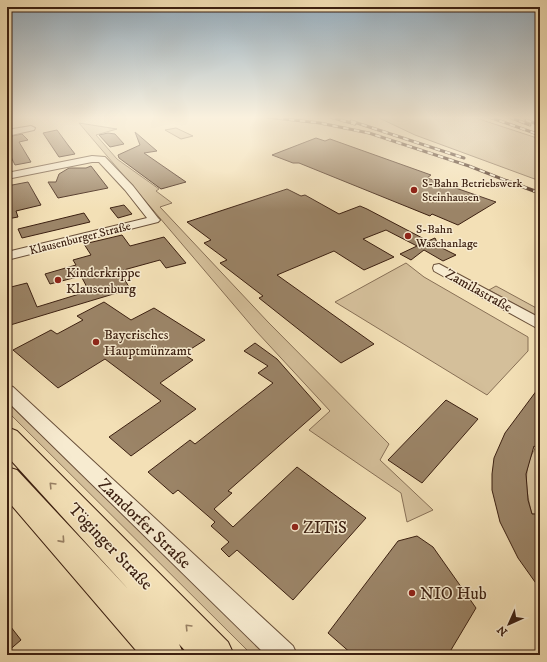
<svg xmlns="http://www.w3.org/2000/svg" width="547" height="662" viewBox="0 0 547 662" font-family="'IM FELL DW Pica',serif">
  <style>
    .green { fill: #d4bf9a; stroke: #887056 }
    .building { fill: #9b8467; stroke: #3c2011 }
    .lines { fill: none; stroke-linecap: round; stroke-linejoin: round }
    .minor-casing { stroke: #6a503a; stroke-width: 2 }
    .highway-casing { stroke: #3c2011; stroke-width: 2 }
    .minor { fill: #f7ebd0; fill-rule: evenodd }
    .highway { fill: #f3e0b6; fill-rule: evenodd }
    .rail-far1-casing { stroke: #3c2011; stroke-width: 3 }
    .rail-casing { stroke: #3c2011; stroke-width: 3.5 }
    .rail-far1 { stroke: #f7ebd0; stroke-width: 2; stroke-dasharray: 5.5; stroke-linecap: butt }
    .rail { stroke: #f7ebd0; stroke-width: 2.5; stroke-dasharray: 7; stroke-linecap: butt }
    .oneway { stroke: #988064 }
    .poi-dot { fill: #8f2418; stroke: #f7ebd0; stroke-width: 1.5 }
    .labels { text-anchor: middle; stroke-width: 3; stroke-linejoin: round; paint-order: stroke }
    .far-poi-label { font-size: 12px; fill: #3c2011; stroke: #f7ebd0; text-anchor: start }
    .far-street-label { font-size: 12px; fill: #3c2011; stroke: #f7ebd0 }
    .poi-label { font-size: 14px; fill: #3c2011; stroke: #f7ebd0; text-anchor: start }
    .street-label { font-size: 14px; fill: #3c2011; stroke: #f7ebd0 }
    .near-street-label { font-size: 17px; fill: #3c2011; stroke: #f7ebd0 }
    .near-poi-label { font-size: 17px; fill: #3c2011; stroke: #f7ebd0; text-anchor: start }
  </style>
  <rect width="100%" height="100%" fill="#f3e0b6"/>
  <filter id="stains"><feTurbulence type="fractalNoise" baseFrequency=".005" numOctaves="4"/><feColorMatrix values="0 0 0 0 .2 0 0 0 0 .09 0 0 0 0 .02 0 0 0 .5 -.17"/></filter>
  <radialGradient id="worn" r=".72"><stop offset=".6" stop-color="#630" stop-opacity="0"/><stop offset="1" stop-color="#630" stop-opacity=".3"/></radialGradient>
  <path class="green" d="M 377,117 L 473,117 L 540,139 L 540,181 L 415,135 Z
    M 79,123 L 117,129 L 96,135 L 117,159 L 159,189 L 156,191 L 172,203 L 160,207 L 268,322 L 389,444 L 380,460 L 433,510 L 407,522 L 401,493 L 309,430 L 330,411 L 256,331 Z
    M 176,128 L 193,136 L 181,139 L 165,130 Z
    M 406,263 L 424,277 L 528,337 L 528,351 L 487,395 L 335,302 Z
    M 496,286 L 540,310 L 540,318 L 489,290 Z
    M 7,402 L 268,655 L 252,655 L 7,411 Z
    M 536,447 L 540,450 L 540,514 L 532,514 C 526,492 522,468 536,447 Z"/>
  <path class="building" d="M 57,130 L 68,145 L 75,154 L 59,157 L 43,133 Z
    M 135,132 L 157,151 L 144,153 L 186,182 L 161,189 L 119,158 L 118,155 L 140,145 Z
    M 108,133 L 115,134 L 124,144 L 110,147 L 99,135 Z
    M 22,134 L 28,140 L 19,142 L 31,162 L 15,165 L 7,149 L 7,137 Z
    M 316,138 L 325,141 L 330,139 L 431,175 L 427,178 L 496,202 L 458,225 L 432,214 L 430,216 L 299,163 L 293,163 L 272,155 Z
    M 91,166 L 108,188 L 58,198 L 48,182 L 56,182 L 59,174 L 69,168 L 86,168 Z
    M 28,182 L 41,205 L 16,211 L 18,217 L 7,219 L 7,186 Z
    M 287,189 L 301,196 L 305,195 L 339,214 L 360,206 L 367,209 L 428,241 L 435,238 L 437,242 L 434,244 L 456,255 L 443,261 L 424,250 L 411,260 L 400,254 L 417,246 L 386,230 L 363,239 L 394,257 L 364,270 L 334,251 L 277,275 L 374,344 L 341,363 L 259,298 L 263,296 L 220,263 L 227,260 L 204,243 L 211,240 L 187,222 Z
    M 124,205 L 132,214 L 118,218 L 110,208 Z
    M 84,213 L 90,222 L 22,238 L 18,229 Z
    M 122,235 L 130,246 L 164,237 L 186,263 L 166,268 L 160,260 L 120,271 L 130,289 L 7,326 L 7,288 L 27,283 L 37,307 L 89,291 L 81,276 L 50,284 L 45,274 L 76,265 L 73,260 L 91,255 L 84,244 Z
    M 104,302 L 131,320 L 154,308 L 205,340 L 183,354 L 193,360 L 160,383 L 196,409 L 131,456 L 109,437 L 161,401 L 105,359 L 58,388 L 13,350 L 51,330 L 57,334 L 83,320 L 77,316 Z
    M 255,343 L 277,359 L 321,409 L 228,491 L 232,493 L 214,509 L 233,527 L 297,467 L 366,518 L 293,600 L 237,550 L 229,557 L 221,549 L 229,542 L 211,526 L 215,522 L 178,490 L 173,494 L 148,472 L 190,440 L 195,444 L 273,383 L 258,373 L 268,366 L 244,351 Z
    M 540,386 L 540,450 L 534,446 L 526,474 L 528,500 L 532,514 L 540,514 L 540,589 L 518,558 L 500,522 L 492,490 L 492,474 L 494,458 L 505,433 Z
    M 446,400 L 478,419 L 422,483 L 388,460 Z
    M 417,536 L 433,547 L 476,608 L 448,655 L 353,655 L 328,633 L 398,541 Z
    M 7,622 L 21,640 L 7,652 Z"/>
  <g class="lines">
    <defs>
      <path id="minor" d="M 31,126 L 35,128 L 34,130 L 7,136 L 7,130 Z
        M 92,156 L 105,157 L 133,186 L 158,218 L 160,220 L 158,222 L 7,260 L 7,252 L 147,218 L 125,190 L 99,162 L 92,162 L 7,179 L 7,173 Z
        M 439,264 L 540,318 L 540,329 L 535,327 L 434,271 L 433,268 L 434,265 Z
        M 7,385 L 13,387 L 293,646 L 297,655 L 266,655 L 7,401 Z"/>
      <path id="highway" d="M 7,427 L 17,431 L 228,642 L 234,655 L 189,655 L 179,644 L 184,655 L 140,655 L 7,500 L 7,467 L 17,470 L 129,590 L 7,456 Z"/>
    </defs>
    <use href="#minor" class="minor-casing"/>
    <use href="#highway" class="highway-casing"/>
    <use href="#minor" class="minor"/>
    <use href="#highway" class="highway"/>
    <defs>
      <path id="rail-far1" d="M 267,117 L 320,123 L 369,133 L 469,166 L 510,182
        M 330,117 L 355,124
        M 489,117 L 540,135
        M 509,117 L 530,125
        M 526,120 L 540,125
        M 351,121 L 464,158"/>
      <path id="rail" d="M 507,181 L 540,193"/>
    </defs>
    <use href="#rail-far1" class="rail-far1-casing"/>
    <use href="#rail" class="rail-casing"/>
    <use href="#rail-far1" class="rail-far1"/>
    <use href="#rail" class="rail"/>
  </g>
  <defs><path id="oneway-chevron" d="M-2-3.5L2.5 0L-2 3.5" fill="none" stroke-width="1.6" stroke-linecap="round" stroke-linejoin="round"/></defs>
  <g class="oneway">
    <use href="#oneway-chevron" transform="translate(52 485) rotate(-134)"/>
    <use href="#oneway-chevron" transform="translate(62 540) rotate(48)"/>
    <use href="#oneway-chevron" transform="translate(188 627) rotate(-134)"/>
  </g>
  <linearGradient id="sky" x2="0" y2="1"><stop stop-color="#93acbe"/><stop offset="0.56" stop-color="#faf1de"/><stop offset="1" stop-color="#faf1de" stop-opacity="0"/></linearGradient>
  <rect width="547" height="210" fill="url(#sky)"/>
  <g class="poi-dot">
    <circle cx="414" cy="190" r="4"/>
    <circle cx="408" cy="236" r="4"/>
    <circle cx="58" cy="280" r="4"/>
    <circle cx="96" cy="342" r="4"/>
    <circle cx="295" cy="527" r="4"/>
    <circle cx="412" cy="593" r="4"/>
  </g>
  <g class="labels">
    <g class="far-poi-label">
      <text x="422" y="187">S-Bahn Betriebswerk<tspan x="422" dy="14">Steinhausen</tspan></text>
      <text x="416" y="233">S-Bahn<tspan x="416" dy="14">Waschanlage</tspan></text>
    </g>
    <g class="far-street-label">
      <text transform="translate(80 238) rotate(-14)" y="4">Klausenburger Straße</text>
    </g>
    <g class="poi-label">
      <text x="66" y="277">Kinderkrippe<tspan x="66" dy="16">Klausenburg</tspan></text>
      <text x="104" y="339">Bayerisches<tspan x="104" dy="16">Hauptmünzamt</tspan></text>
    </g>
    <g class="street-label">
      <text transform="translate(479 290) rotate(29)" y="5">Zamilastraße</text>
    </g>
    <g class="near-street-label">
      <text transform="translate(145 523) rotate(44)" y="6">Zamdorfer Straße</text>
      <text transform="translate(111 546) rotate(46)" y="6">Töginger Straße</text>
    </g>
    <g class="near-poi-label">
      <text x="303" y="533">ZITiS</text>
      <text x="420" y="599">NIO Hub</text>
    </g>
  </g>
  <rect width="547" height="662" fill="none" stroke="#f3e0b6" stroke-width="24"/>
  <rect x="8" y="8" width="531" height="646" fill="none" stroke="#3c2011" stroke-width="2"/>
  <rect x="12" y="12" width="523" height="638" fill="none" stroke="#3c2011"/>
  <g transform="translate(509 624) rotate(225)" stroke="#f7ebd0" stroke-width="3" paint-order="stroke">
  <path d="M0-3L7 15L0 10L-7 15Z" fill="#3c2011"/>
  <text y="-6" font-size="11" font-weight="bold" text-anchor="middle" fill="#3c2011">N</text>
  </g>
  <rect width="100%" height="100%" filter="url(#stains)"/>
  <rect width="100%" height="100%" fill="url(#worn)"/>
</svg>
